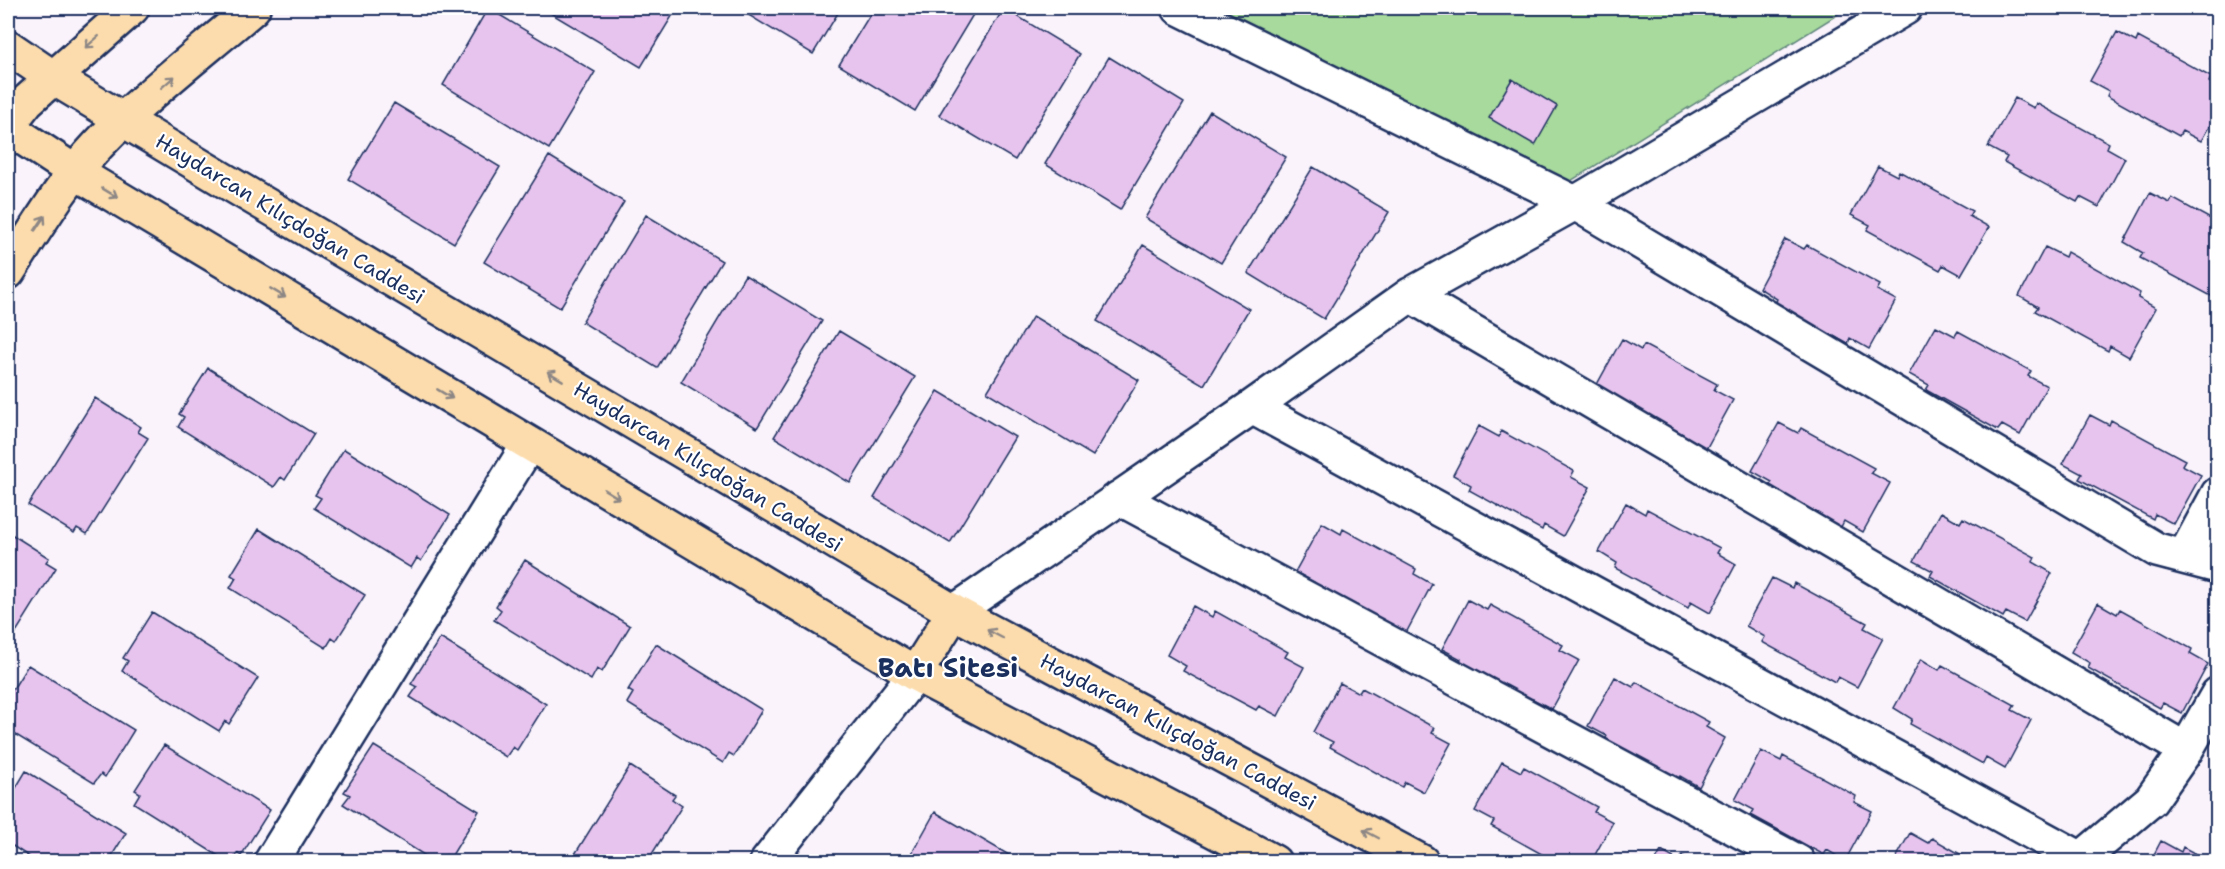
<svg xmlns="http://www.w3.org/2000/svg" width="2225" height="869" viewBox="0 0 2225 869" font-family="'Shantell Sans',sans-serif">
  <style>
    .green { fill: #a7da9c; stroke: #61847d; stroke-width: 1.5 }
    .building { fill: #e7c4ee; stroke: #1b2f5e; stroke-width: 1.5 }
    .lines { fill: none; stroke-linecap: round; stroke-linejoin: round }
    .minor-casing { stroke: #1b2f5e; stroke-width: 38 }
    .major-casing { stroke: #1b2f5e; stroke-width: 38 }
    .minor { stroke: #fff; stroke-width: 33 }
    .major { stroke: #fcdcac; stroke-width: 33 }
    .oneway { stroke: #8c8685 }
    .labels { text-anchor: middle; stroke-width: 4.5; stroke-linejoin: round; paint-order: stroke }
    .street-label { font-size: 21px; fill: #1b2f5e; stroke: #fff }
    .district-label { font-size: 27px; font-weight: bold; fill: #1b2f5e; stroke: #fff }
  </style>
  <rect width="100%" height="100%" fill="#faf3fc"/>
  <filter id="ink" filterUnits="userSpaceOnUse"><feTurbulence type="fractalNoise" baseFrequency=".0167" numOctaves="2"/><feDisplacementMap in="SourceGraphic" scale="12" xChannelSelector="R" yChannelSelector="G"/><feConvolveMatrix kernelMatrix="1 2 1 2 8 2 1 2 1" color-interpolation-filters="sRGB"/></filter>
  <g filter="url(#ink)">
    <path class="green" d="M 1196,8 L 1848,8 L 1550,194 Z"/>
    <path class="building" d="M 488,8 L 595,72 L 549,149 L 443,85 Z
      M 542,8 L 677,8 L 641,67 Z
      M 737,8 L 841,8 L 813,54 Z
      M 874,8 L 977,8 L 915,111 L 839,65 Z
      M 1004,8 L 1080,54 L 1015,160 L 939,115 Z
      M 2117,32 L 2136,42 L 2138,37 L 2211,77 L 2209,82 L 2218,87 L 2218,111 L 2201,141 L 2182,131 L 2179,136 L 2107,96 L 2109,91 L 2090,81 Z
      M 1109,57 L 1184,103 L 1120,210 L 1045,164 Z
      M 1512,79 L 1557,106 L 1535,145 L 1489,118 Z
      M 2015,98 L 2034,108 L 2036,103 L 2109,143 L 2107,148 L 2125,158 L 2099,207 L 2080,197 L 2077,202 L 2004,162 L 2007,157 L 1988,147 Z
      M 394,103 L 500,167 L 454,243 L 348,179 Z
      M 1210,111 L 1286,157 L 1221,263 L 1145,218 Z
      M 549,156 L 624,202 L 560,308 L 484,262 Z
      M 1878,166 L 1897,176 L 1899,171 L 1972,211 L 1969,216 L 1989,227 L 1961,275 L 1943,265 L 1940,270 L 1867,230 L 1870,225 L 1851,215 Z
      M 1313,167 L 1389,212 L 1324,319 L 1248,273 Z
      M 2150,193 L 2170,203 L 2172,198 L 2218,223 L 2218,293 L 2216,292 L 2213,297 L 2140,258 L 2143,253 L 2124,242 Z
      M 646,215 L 722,261 L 657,368 L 582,322 Z
      M 1785,239 L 1804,249 L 1807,245 L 1880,285 L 1877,290 L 1896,300 L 1869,349 L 1850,338 L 1848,344 L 1775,304 L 1777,299 L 1759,288 Z
      M 1143,245 L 1249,309 L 1204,385 L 1097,321 Z
      M 2045,247 L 2065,257 L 2067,252 L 2140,293 L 2138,298 L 2156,308 L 2129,357 L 2110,346 L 2108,351 L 2035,311 L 2038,307 L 2019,296 Z
      M 745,275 L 822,321 L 757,428 L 681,382 Z
      M 1033,316 L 1139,380 L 1093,456 L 987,392 Z
      M 1936,326 L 1955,336 L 1958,331 L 2031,371 L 2028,376 L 2047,386 L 2020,435 L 2002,425 L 1998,430 L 1926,390 L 1929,385 L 1909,374 Z
      M 839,331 L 915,377 L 850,483 L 774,437 Z
      M 1622,339 L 1641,350 L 1644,345 L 1717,384 L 1714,390 L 1733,400 L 1706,449 L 1595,388 Z
      M 208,368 L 314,434 L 285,480 L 281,477 L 274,487 L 178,427 L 184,417 L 179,414 Z
      M 938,391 L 1015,437 L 950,543 L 874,498 Z
      M 95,398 L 141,427 L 138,432 L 148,438 L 87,534 L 77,528 L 74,533 L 28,505 Z
      M 2090,415 L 2109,425 L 2111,420 L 2185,460 L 2182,465 L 2201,475 L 2174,524 L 2155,514 L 2153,519 L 2079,479 L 2082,474 L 2063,464 Z
      M 1779,423 L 1798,433 L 1801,428 L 1874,468 L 1871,473 L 1890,483 L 1863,532 L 1844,521 L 1841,527 L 1768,487 L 1772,482 L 1752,471 Z
      M 1479,426 L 1499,437 L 1501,431 L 1574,471 L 1571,477 L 1590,487 L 1563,536 L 1544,525 L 1542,530 L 1469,490 L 1471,485 L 1453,475 Z
      M 344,449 L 450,515 L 421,561 L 417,558 L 411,568 L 314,508 L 321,498 L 315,495 Z
      M 1626,503 L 1645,514 L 1647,509 L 1720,548 L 1717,553 L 1736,564 L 1710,613 L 1691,602 L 1688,608 L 1615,568 L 1617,563 L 1599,552 Z
      M 1941,512 L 1960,523 L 1963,518 L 2035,557 L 2033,562 L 2052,573 L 2025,622 L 2006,612 L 2003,617 L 1930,576 L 1933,571 L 1914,561 Z
      M 1322,523 L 1341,534 L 1343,529 L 1416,569 L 1414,574 L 1432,584 L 1406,633 L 1387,622 L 1384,628 L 1311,587 L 1314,582 L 1295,572 Z
      M 259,529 L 365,595 L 336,641 L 332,638 L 326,648 L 230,588 L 236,578 L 231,575 Z
      M 8,532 L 49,558 L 46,562 L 56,568 L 8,645 Z
      M 525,560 L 630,626 L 602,672 L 597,669 L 591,680 L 494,620 L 501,610 L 496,606 Z
      M 1772,578 L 1792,588 L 1794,583 L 1867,623 L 1864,628 L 1883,638 L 1857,687 L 1838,677 L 1835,682 L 1762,642 L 1765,637 L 1746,626 Z
      M 1468,600 L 1487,610 L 1490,605 L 1563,645 L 1560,650 L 1579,660 L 1552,709 L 1533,699 L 1531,704 L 1458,664 L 1461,659 L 1442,649 Z
      M 2098,603 L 2117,614 L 2120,609 L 2192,649 L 2190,654 L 2208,664 L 2182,713 L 2163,703 L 2160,708 L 2088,668 L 2090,663 L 2071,652 Z
      M 1193,606 L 1212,617 L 1215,611 L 1288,652 L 1285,657 L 1304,667 L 1278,716 L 1259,706 L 1256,710 L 1183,671 L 1186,666 L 1167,655 Z
      M 152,612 L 258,678 L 229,724 L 225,721 L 219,731 L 122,671 L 128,661 L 123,658 Z
      M 440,638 L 546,704 L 517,750 L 513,747 L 506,757 L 410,697 L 417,687 L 411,684 Z
      M 656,644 L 762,710 L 734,756 L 729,753 L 723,763 L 627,703 L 633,693 L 628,690 Z
      M 1921,659 L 1939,670 L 1942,665 L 2015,705 L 2012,710 L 2031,720 L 2005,769 L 1986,758 L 1983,764 L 1910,724 L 1912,719 L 1894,708 Z
      M 28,665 L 134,730 L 105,777 L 101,774 L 94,783 L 8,730 L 8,697 Z
      M 1615,677 L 1633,687 L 1636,682 L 1709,722 L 1706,727 L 1725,738 L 1699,787 L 1680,776 L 1677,781 L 1604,741 L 1607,736 L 1588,726 Z
      M 1340,683 L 1359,693 L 1362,688 L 1435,728 L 1432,733 L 1451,743 L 1424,792 L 1405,782 L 1402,787 L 1330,747 L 1333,742 L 1313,732 Z
      M 164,745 L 270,810 L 241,856 L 237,853 L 232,862 L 228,862 L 134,803 L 140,793 L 135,790 Z
      M 374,746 L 479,811 L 451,857 L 446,855 L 441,862 L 435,862 L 343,804 L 350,795 L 344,792 Z
      M 1761,751 L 1781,761 L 1783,756 L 1856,796 L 1854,802 L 1872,811 L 1845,861 L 1827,850 L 1824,855 L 1751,815 L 1754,810 L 1735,800 Z
      M 1502,762 L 1521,772 L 1524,767 L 1597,807 L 1594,812 L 1613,822 L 1591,862 L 1556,862 L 1491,826 L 1494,821 L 1475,811 Z
      M 630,766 L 675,795 L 672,799 L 682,806 L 647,862 L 570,862 Z
      M 26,771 L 126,833 L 108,862 L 37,862 L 8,843 L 8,801 Z
      M 2218,779 L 2218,800 L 2209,795 Z
      M 935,812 L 1021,862 L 907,862 Z
      M 1910,833 L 1928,843 L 1932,838 L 1974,862 L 1894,862 Z
      M 2161,841 L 2181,852 L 2183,847 L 2211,862 L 2150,862 Z
      M 1661,851 L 1679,861 L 1682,856 L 1693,862 L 1655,862 Z"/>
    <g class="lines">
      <defs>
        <path id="minor" d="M 1179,8 L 1575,203 L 2157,550 L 2218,566
          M 1410,295 L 2186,750
          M 1252,407 L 2081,859 L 2151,800 L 2186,750 L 2218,694
          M 1119,498 L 1798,862
          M 2184,557 L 2218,494
          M 954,612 L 1252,407 L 1410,295 L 1575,203 L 1905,8
          M 271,862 L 529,444
          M 767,862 L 915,674"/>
        <path id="major" d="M 8,47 L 52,77 L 222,179 L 954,612 L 1422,862
          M 8,125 L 27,101 L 132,8
          M 8,128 L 75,172 L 915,674 L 1274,862
          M 8,272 C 36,229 63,182 98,145 C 145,95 202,52 253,8
          M 915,674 L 954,612"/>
      </defs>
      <use href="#minor" class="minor-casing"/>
      <use href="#major" class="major-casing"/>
      <use href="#minor" class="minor"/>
      <use href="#major" class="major"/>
    </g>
    <defs><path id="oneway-shaft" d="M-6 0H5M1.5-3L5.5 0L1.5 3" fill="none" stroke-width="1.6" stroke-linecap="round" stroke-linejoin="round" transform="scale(1.5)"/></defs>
    <g class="oneway">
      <use href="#oneway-shaft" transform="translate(92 42) rotate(139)"/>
      <use href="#oneway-shaft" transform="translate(168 82) rotate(-41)"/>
      <use href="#oneway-shaft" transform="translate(110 193) rotate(31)"/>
      <use href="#oneway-shaft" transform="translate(40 223) rotate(-56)"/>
      <use href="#oneway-shaft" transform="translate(278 293) rotate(31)"/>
      <use href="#oneway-shaft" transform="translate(555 376) rotate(-149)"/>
      <use href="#oneway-shaft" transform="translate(445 394) rotate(31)"/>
      <use href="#oneway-shaft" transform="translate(612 494) rotate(31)"/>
      <use href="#oneway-shaft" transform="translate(995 634) rotate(-152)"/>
      <use href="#oneway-shaft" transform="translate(1371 834) rotate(-152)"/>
    </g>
  </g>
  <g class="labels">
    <g class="street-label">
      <text transform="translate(290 219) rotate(31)" y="7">Haydarcan Kılıçdoğan Caddesi</text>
      <text transform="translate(708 467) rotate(31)" y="7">Haydarcan Kılıçdoğan Caddesi</text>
      <text transform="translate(1178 732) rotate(28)" y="7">Haydarcan Kılıçdoğan Caddesi</text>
    </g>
    <g class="district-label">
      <text x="948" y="677">Batı Sitesi</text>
    </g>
  </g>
  <rect width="2225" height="869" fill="none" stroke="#fff" stroke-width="30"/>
  <rect x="15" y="15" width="2195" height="839" fill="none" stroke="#1b2f5e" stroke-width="2" filter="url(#ink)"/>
</svg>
